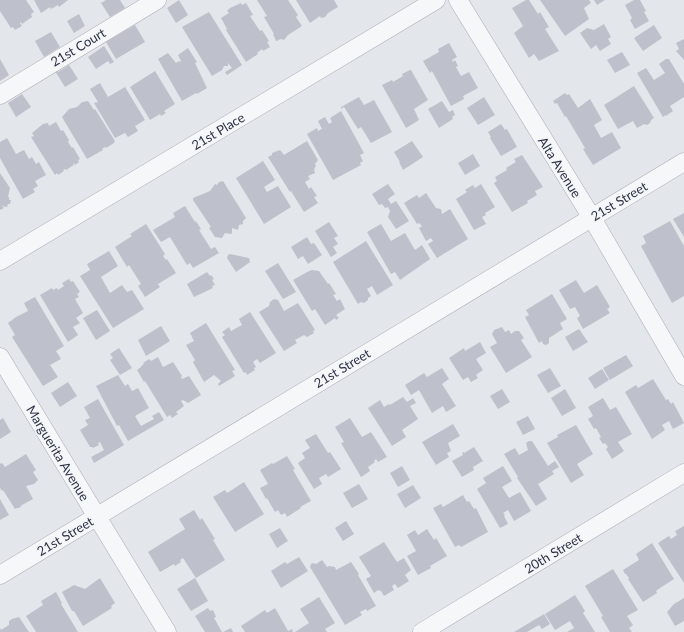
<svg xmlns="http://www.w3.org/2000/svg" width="684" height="632" viewBox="0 0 684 632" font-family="Lato,sans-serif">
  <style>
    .building { fill: #bec1cb }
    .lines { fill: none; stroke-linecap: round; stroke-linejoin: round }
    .minor-casing { stroke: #a8acb5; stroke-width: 19 }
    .minor { stroke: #f6f7f9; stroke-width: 18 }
    .labels { text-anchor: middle; stroke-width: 3.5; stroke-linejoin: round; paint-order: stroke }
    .street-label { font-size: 13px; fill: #2b3243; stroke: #f3f5f8 }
  </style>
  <rect width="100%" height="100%" fill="#e3e6eb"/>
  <path class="building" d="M 0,0 L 26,0 L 34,12 L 31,14 L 32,17 L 22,24 L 21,22 L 20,23 L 22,26 L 15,30 L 13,27 L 11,28 L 0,11 Z
    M 34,0 L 68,0 L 59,7 L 58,5 L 51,9 L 50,7 L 41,13 Z
    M 106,0 L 120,0 L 125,8 L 110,17 L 101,3 Z
    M 179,0 L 188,15 L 176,23 L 167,8 Z
    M 257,0 L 288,0 L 298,15 L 296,17 L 302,26 L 288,35 L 284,40 L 281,39 L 276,41 L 273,34 L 274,34 L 264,17 L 267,16 Z
    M 296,0 L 334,0 L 338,7 L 328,13 L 325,17 L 321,18 L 320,16 L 310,23 Z
    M 526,0 L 529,0 L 538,14 L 540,12 L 549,27 L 545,29 L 559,51 L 539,61 L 534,54 L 529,58 L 514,33 L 523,26 L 512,8 Z
    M 540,0 L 589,0 L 591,3 L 584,8 L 589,19 L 565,36 Z
    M 594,0 L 605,0 L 597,5 Z
    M 634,0 L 640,0 L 646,11 L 644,12 L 649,21 L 635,29 L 630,20 L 632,18 L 625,5 Z
    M 241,3 L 242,5 L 246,3 L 253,15 L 250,16 L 260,31 L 262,30 L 269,41 L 267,42 L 270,47 L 263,51 L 262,49 L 257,53 L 258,54 L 246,62 L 226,30 L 227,29 L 221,18 L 229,13 L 227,11 L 230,8 Z
    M 209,12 L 242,65 L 227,75 L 225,72 L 232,68 L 228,63 L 228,66 L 224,66 L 222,70 L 212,76 L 182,27 Z
    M 79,14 L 85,26 L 74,33 L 67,21 Z
    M 604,24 L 611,37 L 608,39 L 611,44 L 600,51 L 596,45 L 591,49 L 580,33 L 587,28 L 594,30 Z
    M 135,25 L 145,42 L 116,59 L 106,42 Z
    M 654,25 L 662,38 L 643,51 L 634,38 Z
    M 51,32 L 60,47 L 44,57 L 35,41 Z
    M 684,39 L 684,60 L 676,51 L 679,49 L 676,43 Z
    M 449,43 L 457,57 L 452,60 L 453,62 L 455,60 L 458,66 L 456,67 L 461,76 L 469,72 L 478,88 L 463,96 L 464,99 L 451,106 L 432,71 L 430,73 L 423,61 L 439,52 L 438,49 Z
    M 104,46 L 114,62 L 110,64 L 108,61 L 96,69 L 88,57 Z
    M 188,48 L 197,62 L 195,63 L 207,88 L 197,94 L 196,93 L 182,101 L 158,59 L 168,53 L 176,63 L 179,61 L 180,62 L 181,61 L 178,55 Z
    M 622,52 L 630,65 L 615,73 L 607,60 Z
    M 0,59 L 9,75 L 0,81 Z
    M 666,59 L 669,59 L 684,84 L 684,97 L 670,106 L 673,111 L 666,116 L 666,115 L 663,117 L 637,73 L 646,68 L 654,80 L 665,73 L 659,64 Z
    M 69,65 L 78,79 L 65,87 L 55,71 L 57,70 L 58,72 Z
    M 410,70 L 411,70 L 428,100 L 414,109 L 419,120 L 406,128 L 382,85 L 392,80 L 393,82 L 403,76 L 402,74 Z
    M 155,71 L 175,104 L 167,109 L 164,111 L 166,113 L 161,116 L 160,114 L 150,120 L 130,87 Z
    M 100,83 L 108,97 L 125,87 L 145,120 L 135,126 L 138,131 L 128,137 L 125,133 L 115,138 L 94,103 L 98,102 L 90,89 Z
    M 634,86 L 654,118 L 651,120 L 650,123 L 647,125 L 644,124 L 637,128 L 633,121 L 618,129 L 604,105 Z
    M 565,93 L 567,95 L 569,94 L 578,108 L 590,99 L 602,120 L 594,125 L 601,138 L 612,132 L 621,148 L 593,165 L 583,149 L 585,148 L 566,116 L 565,117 L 557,103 L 555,104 L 553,101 Z
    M 22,94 L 31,107 L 16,117 L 8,103 Z
    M 359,97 L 364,105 L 374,100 L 392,132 L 371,143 L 361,127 L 358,129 L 344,107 L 341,109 L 341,107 Z
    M 484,97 L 495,115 L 478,125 L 467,108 Z
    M 88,101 L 94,110 L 95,109 L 115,141 L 114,143 L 106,148 L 105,147 L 102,149 L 103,150 L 87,159 L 62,117 L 69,109 L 77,107 L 82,102 Z
    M 442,101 L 449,112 L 453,110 L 455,115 L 452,117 L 453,119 L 439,128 L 428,109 Z
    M 341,111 L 364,153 L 360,155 L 363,161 L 360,163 L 361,165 L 333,180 L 307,134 L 317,128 L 318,131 L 322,129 L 318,121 L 325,117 L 329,124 L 332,122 L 330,118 Z
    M 56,122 L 61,131 L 63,130 L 69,140 L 68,142 L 72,148 L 73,147 L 80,159 L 78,160 L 79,162 L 75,165 L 74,163 L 73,164 L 74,165 L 66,170 L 65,169 L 63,170 L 64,171 L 58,175 L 57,173 L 55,175 L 31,137 L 34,136 L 32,133 L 43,124 L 48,123 L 49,126 Z
    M 501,124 L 505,130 L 507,129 L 517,147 L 501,156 L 490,138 L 491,137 L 488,132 Z
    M 7,138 L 16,154 L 24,150 L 29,159 L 32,157 L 36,164 L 39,162 L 46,175 L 35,181 L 38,186 L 33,189 L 35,192 L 23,199 L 0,158 L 0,142 Z
    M 307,141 L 318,160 L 315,164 L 316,166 L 314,169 L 315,173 L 308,176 L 310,179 L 305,182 L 309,189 L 311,187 L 317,196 L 314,197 L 318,203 L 304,212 L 291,191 L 290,192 L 268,157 L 272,155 L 272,153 L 280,150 L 284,155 Z
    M 412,141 L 423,157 L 403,170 L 399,162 L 400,162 L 394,152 Z
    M 473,154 L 480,166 L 465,175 L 458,163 Z
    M 522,155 L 543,187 L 535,191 L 537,195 L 527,201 L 528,203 L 512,212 L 494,183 L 497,181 L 495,177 L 507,170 L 506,168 L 516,162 L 514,159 Z
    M 263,161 L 275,180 L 264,187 L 267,192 L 278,186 L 291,207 L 264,224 L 236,178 Z
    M 0,173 L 10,188 L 8,197 L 9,197 L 9,200 L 11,200 L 10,204 L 8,204 L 7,207 L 2,206 L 4,208 L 0,210 Z
    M 223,181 L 246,218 L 243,221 L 243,224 L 239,225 L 238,230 L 232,228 L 232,233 L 231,234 L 225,233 L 222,238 L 215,237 L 209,228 L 211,227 L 193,200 L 193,198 L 210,191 L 215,184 L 217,185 L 219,182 Z
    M 388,184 L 395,194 L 388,199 L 391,204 L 396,201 L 409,221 L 396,229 L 388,217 L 390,211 L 388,207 L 385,208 L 382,204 L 379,205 L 372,194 Z
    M 481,184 L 495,207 L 485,213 L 486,215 L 482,217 L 486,224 L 474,230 L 456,199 L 467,192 L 465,190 L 473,185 L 475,188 Z
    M 426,193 L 436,208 L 441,209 L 442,214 L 450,209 L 468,239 L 437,258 L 428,244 L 433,241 L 431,238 L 426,241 L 419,228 L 422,226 L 419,223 L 417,224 L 404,203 L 417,195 L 419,198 Z
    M 185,206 L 195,222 L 196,221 L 201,229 L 199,230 L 211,249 L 215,247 L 219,253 L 193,268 L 190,263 L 187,265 L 170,237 L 161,242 L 153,230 L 175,217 L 173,213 Z
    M 684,213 L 684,237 L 673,219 Z
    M 670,221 L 684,246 L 684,296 L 672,303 L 641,246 L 646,243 L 643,236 Z
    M 329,222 L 338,236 L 334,238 L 338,244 L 333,247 L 337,253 L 331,257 L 315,231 Z
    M 146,224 L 165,254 L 163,256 L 166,260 L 167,259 L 176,273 L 158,284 L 160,287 L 145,297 L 138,286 L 141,284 L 129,265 L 127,267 L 115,247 L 132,236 L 130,234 Z
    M 381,224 L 391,241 L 405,233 L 415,250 L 422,245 L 430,259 L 400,280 L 395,272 L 391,274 L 367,232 Z
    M 307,237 L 311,244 L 314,243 L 322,255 L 308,264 L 303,256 L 298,259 L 291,247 Z
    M 366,241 L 393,285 L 377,295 L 372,286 L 367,289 L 371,296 L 368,298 L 368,300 L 364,303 L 361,302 L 358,304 L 333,262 Z
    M 109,251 L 118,266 L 101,277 L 110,293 L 122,285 L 127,292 L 132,290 L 144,309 L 113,328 L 80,276 L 90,270 L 87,264 Z
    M 230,254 L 249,258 L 250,262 L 236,272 L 227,258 L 228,255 Z
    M 278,263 L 296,292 L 283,299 L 265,271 Z
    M 312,270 L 319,271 L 328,284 L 329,283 L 336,294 L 333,295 L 337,301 L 340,299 L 345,309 L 336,315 L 339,318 L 336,320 L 335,318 L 325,325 L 315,309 L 312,311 L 293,280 L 309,271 Z
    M 207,272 L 210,276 L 211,275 L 214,279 L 212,280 L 215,285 L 212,286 L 213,288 L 194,297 L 187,284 Z
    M 69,279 L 71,282 L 73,281 L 80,292 L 77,294 L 79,297 L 75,299 L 83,313 L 76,318 L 80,323 L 73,327 L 78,335 L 68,342 L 40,295 L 52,288 L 53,290 L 57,288 L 58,290 L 64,286 L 62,283 Z
    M 576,280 L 584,293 L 597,285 L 610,307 L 607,309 L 610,313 L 583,329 L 577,318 L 580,316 L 575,307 L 570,309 L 559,290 Z
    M 552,294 L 567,319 L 560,323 L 563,329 L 549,338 L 549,343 L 546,345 L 543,344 L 542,341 L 539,343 L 525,317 L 529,315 L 526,310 Z
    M 35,297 L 64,346 L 56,351 L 61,359 L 50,365 L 58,377 L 43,386 L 12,337 L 15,335 L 8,323 L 16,317 L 28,311 L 24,303 Z
    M 274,299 L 278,300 L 284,311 L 298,303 L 315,330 L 313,331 L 314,333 L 307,337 L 304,335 L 295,340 L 297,343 L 284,351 L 259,312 L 269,306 L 270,302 Z
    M 97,310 L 110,331 L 96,340 L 83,318 Z
    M 250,312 L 276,353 L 260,363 L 257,359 L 253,362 L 256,367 L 254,368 L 255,370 L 247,375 L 246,372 L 244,373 L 222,337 L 225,335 L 222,332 L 229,327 L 231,331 L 242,325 L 239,319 Z
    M 206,323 L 235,370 L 232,371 L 235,376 L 219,386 L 218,384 L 221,381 L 214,375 L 204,382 L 193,362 L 195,360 L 186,345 L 194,341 L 190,333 Z
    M 161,326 L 170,341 L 146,356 L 138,340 Z
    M 502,327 L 505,332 L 509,330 L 511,334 L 515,331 L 519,331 L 524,338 L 521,340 L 532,357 L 506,373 L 490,347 L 497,343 L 492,334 L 494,330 Z
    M 579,329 L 588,342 L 573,351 L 565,337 Z
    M 480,342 L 486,353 L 476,359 L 483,370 L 476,375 L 478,378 L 471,382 L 468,377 L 463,380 L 449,358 L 464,348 L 465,351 Z
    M 119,348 L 132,368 L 120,375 L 110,360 L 113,358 L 110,354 Z
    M 626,355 L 633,366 L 610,380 L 603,368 Z
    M 158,357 L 163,367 L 173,362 L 182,376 L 181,377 L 182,379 L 189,376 L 201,395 L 188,403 L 183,400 L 181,401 L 184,406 L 176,412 L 178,414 L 172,418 L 170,415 L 167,417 L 145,381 L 144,382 L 137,370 L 141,367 L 141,366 L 144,364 L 143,363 L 149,359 L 151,361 Z
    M 442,368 L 449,379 L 442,384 L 456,406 L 446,412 L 443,406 L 432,413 L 419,390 L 411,395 L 405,385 L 424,373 L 427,377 Z
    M 550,368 L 561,386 L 548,393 L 537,375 Z
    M 602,369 L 609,380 L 595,389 L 588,378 Z
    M 118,375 L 125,386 L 128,384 L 132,391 L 138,388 L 149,408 L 135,416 L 141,426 L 154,419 L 152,416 L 159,412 L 164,420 L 128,441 L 119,425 L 117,426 L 96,386 Z
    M 653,379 L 666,400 L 668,399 L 671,404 L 673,402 L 684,423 L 673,429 L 669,421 L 662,425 L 665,430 L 652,439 L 625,392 L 636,385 L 638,388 Z
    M 68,382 L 77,396 L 60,407 L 51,393 Z
    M 502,389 L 510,402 L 498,409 L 490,396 Z
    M 565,389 L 576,408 L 562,416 L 551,398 Z
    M 403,397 L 407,402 L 413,398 L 416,403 L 410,406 L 418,419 L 402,430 L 406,437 L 392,446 L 368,408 L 380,400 L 384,407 L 389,404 L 390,405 Z
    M 603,398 L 610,410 L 616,407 L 632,434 L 618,442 L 624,451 L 612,459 L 606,449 L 608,447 L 605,443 L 603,444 L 599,438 L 601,437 L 596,428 L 594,429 L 588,419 L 593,416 L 588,407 Z
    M 98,399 L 124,445 L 94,463 L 91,457 L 104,450 L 100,442 L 98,443 L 99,445 L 93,448 L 92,447 L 90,447 L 80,430 L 88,425 L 85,420 L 90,418 L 84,407 Z
    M 528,416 L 535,429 L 523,435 L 516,422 Z
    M 3,418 L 11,432 L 0,439 L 0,420 Z
    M 350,418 L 362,437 L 371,432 L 387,457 L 378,462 L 376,459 L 374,461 L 375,462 L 368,467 L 370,471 L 361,477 L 341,443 L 344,442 L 335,427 Z
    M 453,424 L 460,436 L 448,443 L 451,451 L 447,453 L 449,457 L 436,465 L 422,442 Z
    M 576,425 L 593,454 L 577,464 L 584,475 L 571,483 L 547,443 L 558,437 L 557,435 Z
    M 316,434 L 328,453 L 330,452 L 341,469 L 328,477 L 326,474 L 319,478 L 322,484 L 314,489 L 298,463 L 305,458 L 302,453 L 310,448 L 305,440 Z
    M 529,441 L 532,441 L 548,466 L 555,461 L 559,467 L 552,471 L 554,474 L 538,484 L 547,499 L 536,506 L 517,478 L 518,477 L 504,454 L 515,448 L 519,455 L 528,450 L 526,443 Z
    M 474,447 L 483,461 L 473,467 L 474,470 L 462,477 L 452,461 L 463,455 L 462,453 L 464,452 L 464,453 Z
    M 26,454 L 36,470 L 33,472 L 38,480 L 34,484 L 26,486 L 33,499 L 22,505 L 19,508 L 17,508 L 15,509 L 3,490 L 2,491 L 0,488 L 0,464 L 2,463 L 5,467 Z
    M 287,456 L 295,469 L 293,470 L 311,501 L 300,507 L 301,508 L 287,517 L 285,513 L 281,515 L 278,510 L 275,512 L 267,498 L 266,499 L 260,488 L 268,484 L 260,470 L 272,463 L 273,464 Z
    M 402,466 L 410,480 L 398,487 L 390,473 Z
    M 503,466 L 512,481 L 502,487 L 509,498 L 520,492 L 531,511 L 514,521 L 508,510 L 503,513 L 505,515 L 504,516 L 508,524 L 500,528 L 477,489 L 486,483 L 483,478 Z
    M 244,482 L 264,514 L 235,532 L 213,497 L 225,490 L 227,493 Z
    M 359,484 L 368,499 L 352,508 L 343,493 Z
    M 413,485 L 421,498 L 405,508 L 397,494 Z
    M 463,495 L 467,502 L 469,501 L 474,509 L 476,508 L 488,532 L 461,547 L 459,545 L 455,547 L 433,508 L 441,504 L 443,507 Z
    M 0,499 L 9,515 L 0,520 Z
    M 194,510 L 200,520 L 202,518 L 215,539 L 213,540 L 225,560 L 196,578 L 183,558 L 180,560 L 181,562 L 175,566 L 174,564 L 160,572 L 148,552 L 185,529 L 179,519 Z
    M 346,521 L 354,534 L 343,541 L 335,528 Z
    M 684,526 L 684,583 L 658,543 L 669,536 L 671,539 L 677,535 L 675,531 Z
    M 280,528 L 288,541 L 277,548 L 269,534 Z
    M 427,529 L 434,540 L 436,538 L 447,556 L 430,566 L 431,568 L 418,575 L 407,556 L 416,551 L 407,535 L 415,530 L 418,535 Z
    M 384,542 L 397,562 L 404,558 L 411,570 L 405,575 L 409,581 L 398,588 L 395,584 L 392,586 L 394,590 L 384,596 L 381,591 L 378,590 L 374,593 L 366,579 L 371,576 L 359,557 Z
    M 652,543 L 674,579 L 660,588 L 656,591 L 657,593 L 643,602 L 628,579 L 629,578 L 626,574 L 625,574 L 623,570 L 639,560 L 636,554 Z
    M 299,557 L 308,571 L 281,588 L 271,571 L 285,562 L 287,564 Z
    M 322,560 L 327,567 L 329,566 L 335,567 L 336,570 L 351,562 L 359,574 L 358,575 L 376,606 L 367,611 L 366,609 L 360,612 L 362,615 L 345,625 L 310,567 L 311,564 L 313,563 L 316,564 Z
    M 613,569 L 638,610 L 627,616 L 633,625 L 629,628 L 632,632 L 610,632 L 601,617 L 603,616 L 585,586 Z
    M 100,578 L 115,603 L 111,606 L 112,608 L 83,626 L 74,611 L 72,611 L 62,592 L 74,585 L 85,589 Z
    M 195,578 L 208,601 L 191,611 L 177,589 Z
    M 56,592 L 62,603 L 61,604 L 78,632 L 36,632 L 26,616 L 43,605 L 41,601 Z
    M 575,595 L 585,611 L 583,613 L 595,632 L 567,632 L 574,628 L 570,621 L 555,630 L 545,614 Z
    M 319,597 L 335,623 L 325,629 L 327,632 L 295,632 L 309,623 L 300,609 Z
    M 684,598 L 684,621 L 675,626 L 667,612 L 674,604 Z
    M 208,608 L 210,611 L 213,610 L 216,617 L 214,618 L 222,632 L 205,632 L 195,616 Z
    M 275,608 L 288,631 L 292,629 L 293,632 L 245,632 L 241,626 L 265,610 L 267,613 Z
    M 544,614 L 550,624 L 542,629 L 539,625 L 527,632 L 514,632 Z
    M 19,617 L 29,632 L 0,632 L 0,628 L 1,630 L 9,625 L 9,621 L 12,619 Z
    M 231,628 L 233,632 L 223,632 Z"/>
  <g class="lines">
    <defs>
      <path id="minor" d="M 458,0 L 592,218 L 684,376
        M 0,95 L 157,0
        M 0,261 L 436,0
        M 0,357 L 167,632
        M 0,575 L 684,162
        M 422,632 L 684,473"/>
    </defs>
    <use href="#minor" class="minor-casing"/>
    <use href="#minor" class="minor"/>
  </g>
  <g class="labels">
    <g class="street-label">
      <text transform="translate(78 47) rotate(-31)" y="5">21st Court</text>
      <text transform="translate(218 131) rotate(-31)" y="5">21st Place</text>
      <text transform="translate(560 167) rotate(58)" y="5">Alta Avenue</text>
      <text transform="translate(619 201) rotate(-31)" y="5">21st Street</text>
      <text transform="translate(342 368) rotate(-31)" y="5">21st Street</text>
      <text transform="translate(58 453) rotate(59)" y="5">Marguerita Avenue</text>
      <text transform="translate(65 536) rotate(-31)" y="5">21st Street</text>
      <text transform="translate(553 553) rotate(-31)" y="5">20th Street</text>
    </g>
  </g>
</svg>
